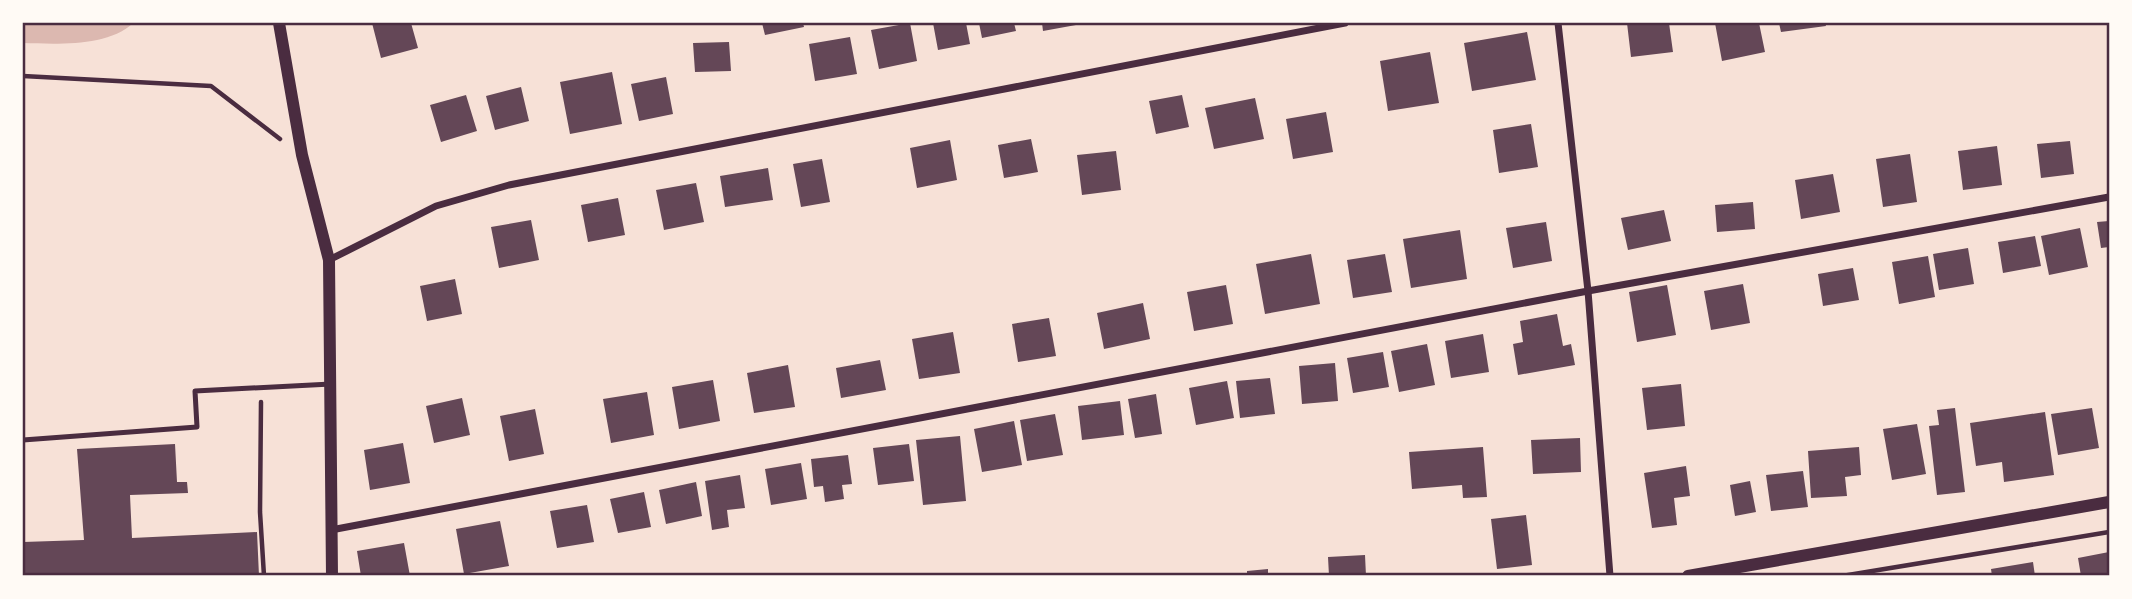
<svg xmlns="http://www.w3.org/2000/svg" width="2132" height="599" viewBox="0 0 2132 599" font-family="Lato,sans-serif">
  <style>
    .water { fill: #dcb8b0 }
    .building { fill: #644757 }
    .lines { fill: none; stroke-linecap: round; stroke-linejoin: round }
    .path { stroke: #4a2c40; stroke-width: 4.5 }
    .service { stroke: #4a2c40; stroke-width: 5 }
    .minor { stroke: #4a2c40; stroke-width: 7 }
    .tertiary { stroke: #4a2c40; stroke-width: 12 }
    .neatline { fill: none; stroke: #4a2c40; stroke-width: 2.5 }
  </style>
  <rect width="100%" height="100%" fill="#f7e1d7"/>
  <path class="water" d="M 23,23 L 133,23 C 108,47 57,44 23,43 Z"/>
  <path class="building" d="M 372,23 L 411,23 L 418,48 L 381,58 Z
    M 762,23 L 803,23 L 804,27 L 765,35 Z
    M 910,23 L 917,61 L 879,69 L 871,30 Z
    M 933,23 L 966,23 L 970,44 L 938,50 Z
    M 979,23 L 1014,23 L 1016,31 L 982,38 Z
    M 1042,23 L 1076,23 L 1076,25 L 1043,31 Z
    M 1627,23 L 1669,23 L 1673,52 L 1631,57 Z
    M 1715,23 L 1759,23 L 1765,52 L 1722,61 Z
    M 1779,23 L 1825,23 L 1826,26 L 1781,32 Z
    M 1527,32 L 1536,80 L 1472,91 L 1464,43 Z
    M 850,37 L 857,74 L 815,81 L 809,44 Z
    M 729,42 L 731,71 L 695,72 L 693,43 Z
    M 1430,52 L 1439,103 L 1388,111 L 1380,61 Z
    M 612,72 L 622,124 L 570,134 L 560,82 Z
    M 666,77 L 673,114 L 639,121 L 631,84 Z
    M 521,87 L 529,121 L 495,130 L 486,96 Z
    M 466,95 L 477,131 L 441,142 L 430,105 Z
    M 1182,95 L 1189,127 L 1156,134 L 1149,101 Z
    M 1255,98 L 1264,139 L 1214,149 L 1205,108 Z
    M 1326,112 L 1333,152 L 1293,159 L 1286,119 Z
    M 1531,124 L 1538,167 L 1499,173 L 1493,130 Z
    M 1031,139 L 1038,172 L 1004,178 L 998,145 Z
    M 950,140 L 957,180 L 917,188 L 910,148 Z
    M 2070,141 L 2074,174 L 2041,178 L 2037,144 Z
    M 1997,146 L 2002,185 L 1963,190 L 1958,151 Z
    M 1116,151 L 1121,190 L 1082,195 L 1077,155 Z
    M 1910,154 L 1917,202 L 1883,207 L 1876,159 Z
    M 822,159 L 830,202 L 801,207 L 793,164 Z
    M 768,168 L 773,200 L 725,207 L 720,176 Z
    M 1833,174 L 1840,212 L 1801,219 L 1795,180 Z
    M 696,183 L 704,222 L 664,230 L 656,190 Z
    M 618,198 L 625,235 L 588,242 L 581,205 Z
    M 1753,202 L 1755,229 L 1717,232 L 1715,205 Z
    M 1664,210 L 1671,241 L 1628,250 L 1621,218 Z
    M 531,220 L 539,260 L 499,268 L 491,227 Z
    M 2109,221 L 2109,247 L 2101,248 L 2097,222 Z
    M 1546,222 L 1552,261 L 1513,268 L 1506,228 Z
    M 2080,228 L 2088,267 L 2049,275 L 2041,236 Z
    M 1460,230 L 1467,279 L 1411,288 L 1403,239 Z
    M 2035,236 L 2041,266 L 2003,273 L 1998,242 Z
    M 1968,248 L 1974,284 L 1939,290 L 1933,254 Z
    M 1311,254 L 1320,304 L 1265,314 L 1256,264 Z
    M 1385,254 L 1392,292 L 1353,298 L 1347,260 Z
    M 1928,256 L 1935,297 L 1899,304 L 1892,262 Z
    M 1853,268 L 1859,300 L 1823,306 L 1818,274 Z
    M 455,279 L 462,314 L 427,321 L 420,286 Z
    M 1743,284 L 1750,323 L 1711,330 L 1704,291 Z
    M 1226,285 L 1233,324 L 1194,331 L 1187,292 Z
    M 1667,285 L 1676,335 L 1637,342 L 1629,292 Z
    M 1143,303 L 1150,339 L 1104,349 L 1097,313 Z
    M 1557,314 L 1563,346 L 1571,344 L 1575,365 L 1518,375 L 1513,344 L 1523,342 L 1520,321 Z
    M 1049,318 L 1056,356 L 1018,362 L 1012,324 Z
    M 953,332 L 960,373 L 919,379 L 912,339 Z
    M 1483,334 L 1489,372 L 1451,378 L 1445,341 Z
    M 1427,344 L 1435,385 L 1399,392 L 1391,351 Z
    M 1383,352 L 1389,387 L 1353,393 L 1347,358 Z
    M 880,360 L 886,390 L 841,398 L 836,368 Z
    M 1335,363 L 1338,401 L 1302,404 L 1299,366 Z
    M 788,365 L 795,407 L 754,413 L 747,373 Z
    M 1270,378 L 1275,414 L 1240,418 L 1236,381 Z
    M 713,380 L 720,421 L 679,429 L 672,387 Z
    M 1227,381 L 1234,418 L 1196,425 L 1189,388 Z
    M 1681,384 L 1685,426 L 1647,430 L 1642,388 Z
    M 647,392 L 654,435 L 611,443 L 603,399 Z
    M 1156,394 L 1162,434 L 1135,438 L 1128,399 Z
    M 462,398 L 470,435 L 434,443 L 426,406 Z
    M 1120,401 L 1124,435 L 1082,440 L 1078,406 Z
    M 1955,408 L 1965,492 L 1937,495 L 1929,426 L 1939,425 L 1937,410 Z
    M 2092,408 L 2099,448 L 2058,455 L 2051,414 Z
    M 535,409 L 544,454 L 509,461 L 500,416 Z
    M 2045,412 L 2054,475 L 2004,482 L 2002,462 L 1976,466 L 1970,423 Z
    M 1055,414 L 1063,455 L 1027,461 L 1020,420 Z
    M 1014,421 L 1022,465 L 982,472 L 974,429 Z
    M 1917,424 L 1926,474 L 1892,480 L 1883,429 Z
    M 960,436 L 966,501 L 923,505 L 916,440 Z
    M 1580,438 L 1581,472 L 1533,474 L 1531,440 Z
    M 403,443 L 410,483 L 370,490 L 364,450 Z
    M 175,444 L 177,482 L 187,482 L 188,493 L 130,495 L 132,538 L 257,532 L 259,576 L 23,576 L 23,542 L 84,540 L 77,449 Z
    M 909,444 L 914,481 L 878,485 L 873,448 Z
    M 1483,447 L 1487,497 L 1463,498 L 1462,485 L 1412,489 L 1409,452 Z
    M 1859,447 L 1861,475 L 1845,477 L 1847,496 L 1811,498 L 1808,451 Z
    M 848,455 L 852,484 L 842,485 L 844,499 L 825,502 L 823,486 L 814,487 L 811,459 Z
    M 801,463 L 807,499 L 771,505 L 765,469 Z
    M 1686,466 L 1690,496 L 1674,498 L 1677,525 L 1652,528 L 1644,473 Z
    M 1803,471 L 1808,507 L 1771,511 L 1766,475 Z
    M 740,475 L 745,508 L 727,510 L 729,527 L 712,530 L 705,481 Z
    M 1750,481 L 1756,512 L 1735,516 L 1730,485 Z
    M 696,482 L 702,516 L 666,524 L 659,490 Z
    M 644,492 L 651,527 L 618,533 L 610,499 Z
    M 587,505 L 594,542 L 557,548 L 550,511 Z
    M 1526,515 L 1532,565 L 1497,569 L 1491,519 Z
    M 500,521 L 509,566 L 464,574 L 456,529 Z
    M 404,543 L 410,576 L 361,576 L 357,551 Z
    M 2109,552 L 2109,576 L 2081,576 L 2078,558 Z
    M 1365,555 L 1366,576 L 1329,576 L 1328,557 Z
    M 2033,562 L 2035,576 L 1992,576 L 1991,569 Z
    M 1268,569 L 1268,576 L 1247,576 L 1247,571 Z"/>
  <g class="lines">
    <path class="path" d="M 23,76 L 211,86 L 280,139
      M 261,402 L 260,512 L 264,576
      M 1842,576 L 2109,532"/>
    <path class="service" d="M 23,440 L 197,427 L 195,391 L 331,384"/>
    <path class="minor" d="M 1558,23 L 1588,291 L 1610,576
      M 329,260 L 436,206 L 509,185 L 1345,23
      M 331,530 L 1588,291 L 2109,197"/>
    <path class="tertiary" d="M 279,23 L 302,155 L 329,260 L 332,576
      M 1688,576 L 2109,502"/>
  </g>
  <rect width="2132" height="599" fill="none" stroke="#fffaf5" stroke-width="49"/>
  <rect x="24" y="24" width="2084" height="550" class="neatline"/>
</svg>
